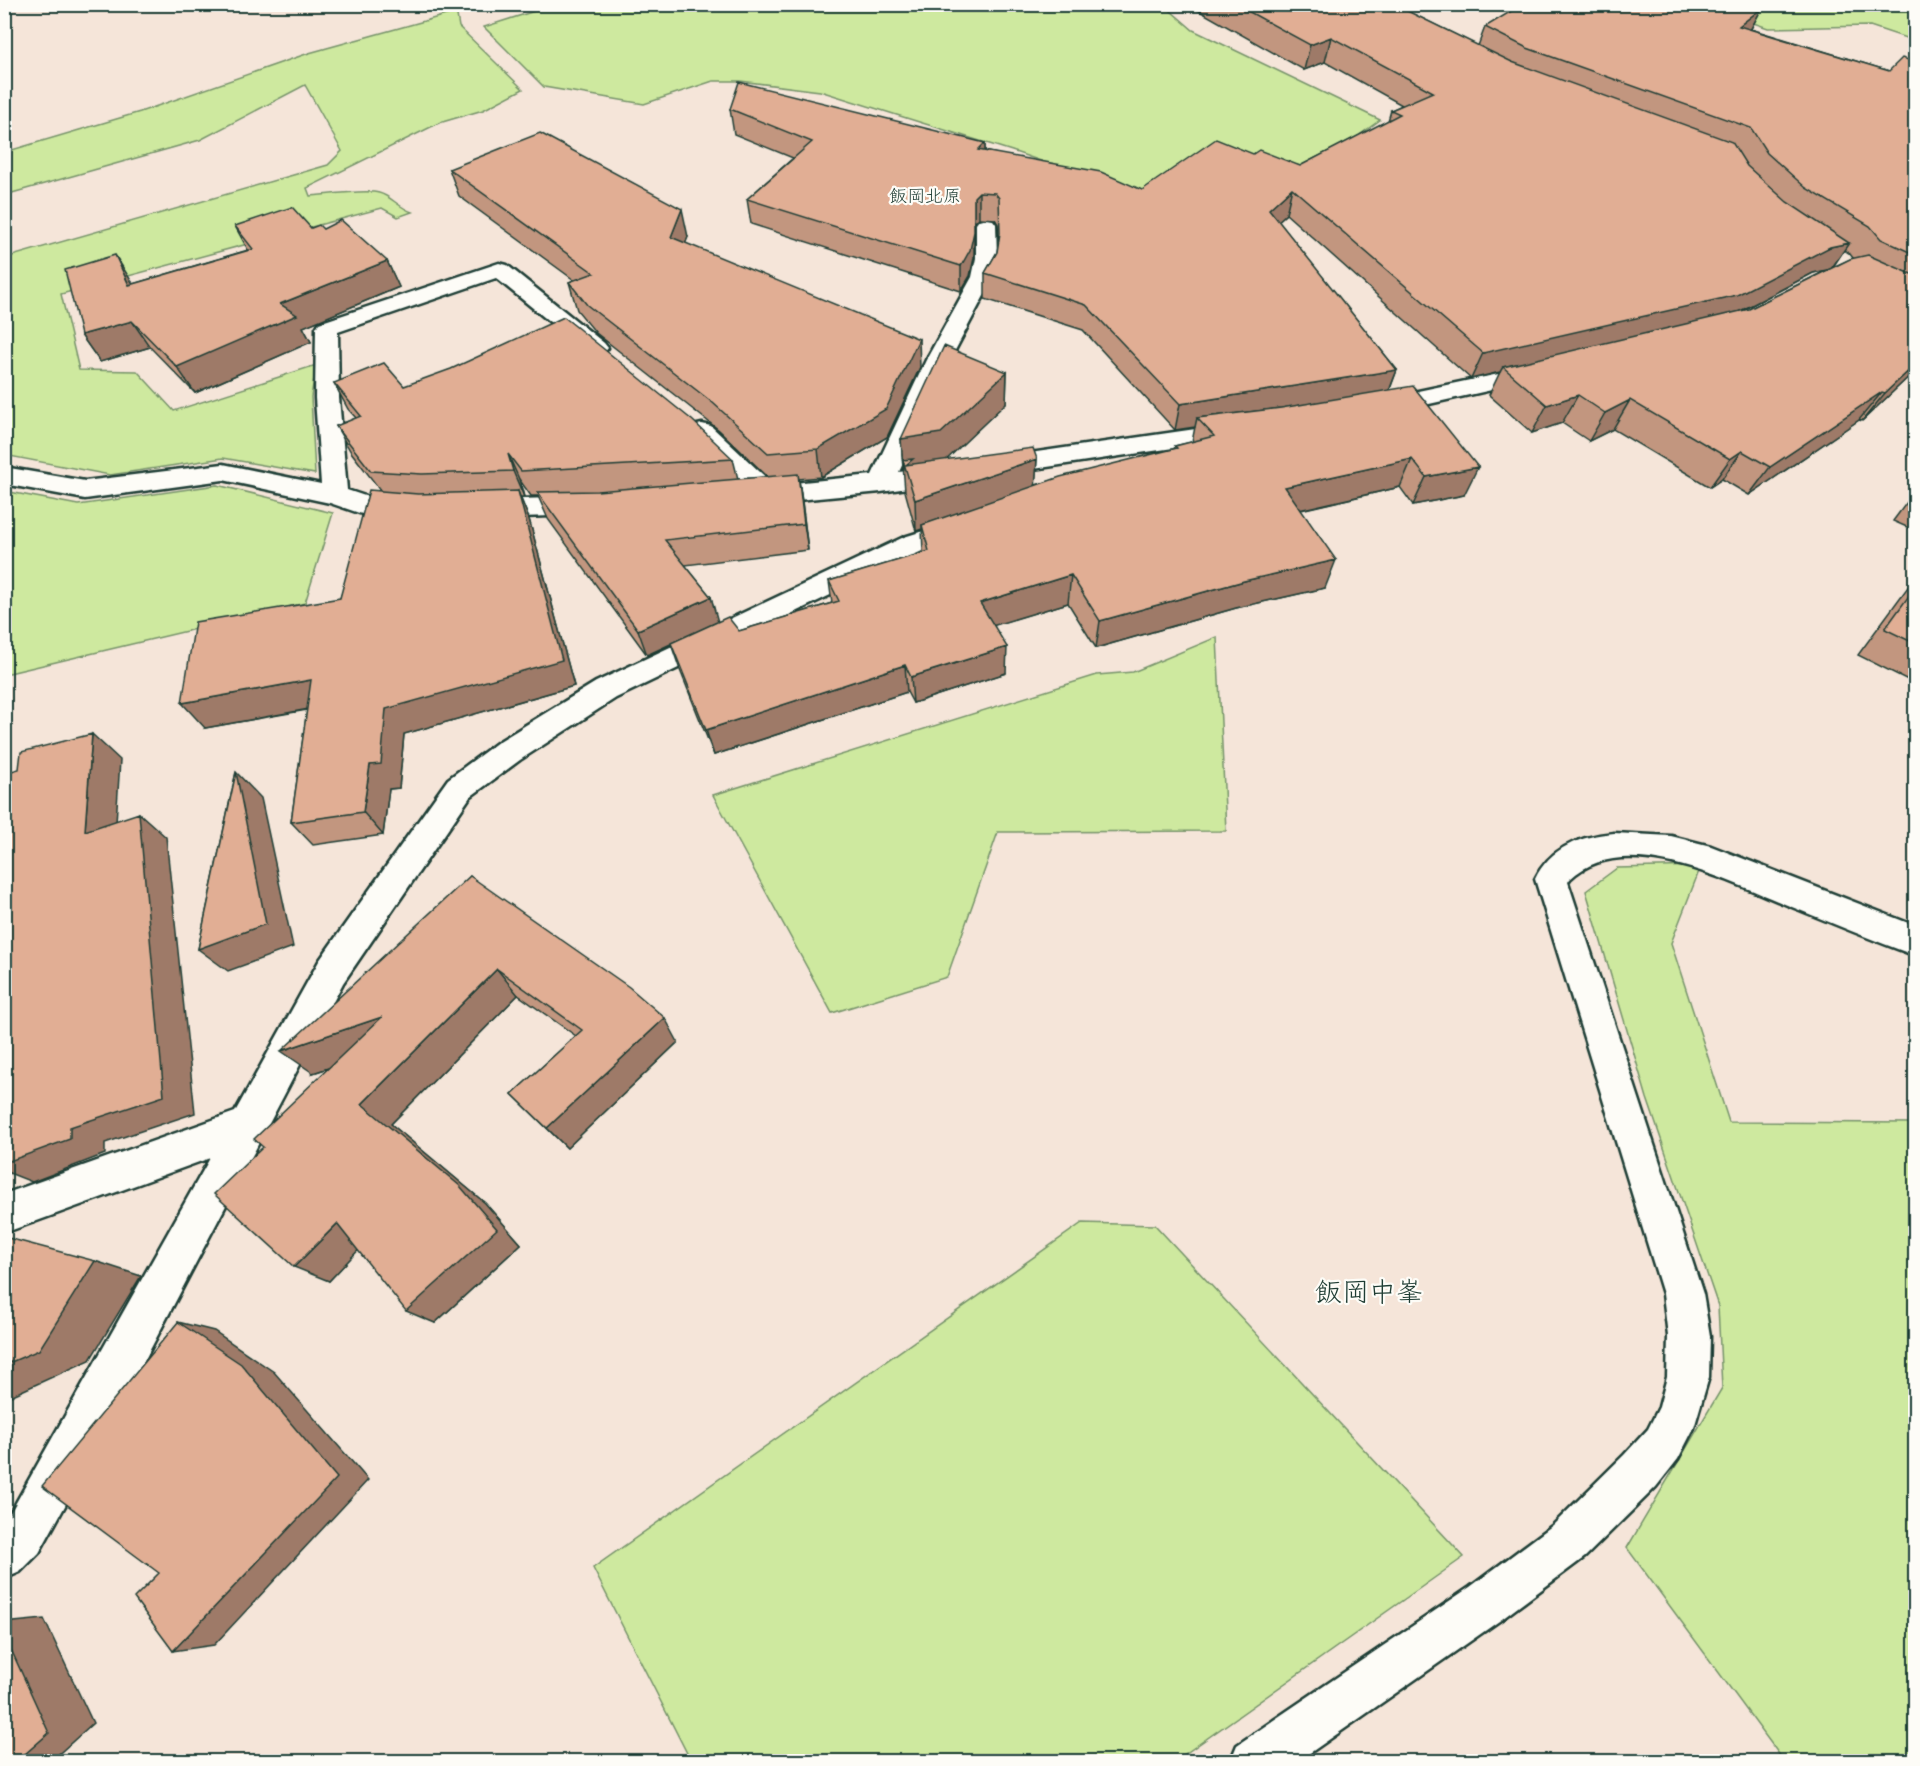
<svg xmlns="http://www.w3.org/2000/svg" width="1920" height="1766" viewBox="0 0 1920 1766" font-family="'Playpen Sans','Klee One',sans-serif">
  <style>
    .green { fill: #cee99f; stroke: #76936a; stroke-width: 1.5 }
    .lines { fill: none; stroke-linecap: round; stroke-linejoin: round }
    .minor-casing { stroke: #1f3d34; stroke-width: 5 }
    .minor { fill: #fdfcf7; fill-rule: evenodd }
    .wall { fill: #c2967f; stroke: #1f3d34; stroke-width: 1.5; fill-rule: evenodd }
    .shaded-wall { fill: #9e7a68; stroke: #1f3d34; stroke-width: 1.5 }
    .building { fill: #e1ae94; stroke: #1f3d34; stroke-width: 1.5 }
    .labels { text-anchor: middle; stroke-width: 4.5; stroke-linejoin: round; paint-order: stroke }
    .far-neighbourhood-label { font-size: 18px; fill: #1f3d34; stroke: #fdfcf7 }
    .near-neighbourhood-label { font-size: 27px; fill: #1f3d34; stroke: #fdfcf7 }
  </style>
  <rect width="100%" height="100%" fill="#f5e5d9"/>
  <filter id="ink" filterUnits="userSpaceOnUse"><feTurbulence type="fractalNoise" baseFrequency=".0167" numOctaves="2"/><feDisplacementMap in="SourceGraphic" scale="12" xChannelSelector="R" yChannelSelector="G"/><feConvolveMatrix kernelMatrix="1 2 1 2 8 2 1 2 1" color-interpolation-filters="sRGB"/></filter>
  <g filter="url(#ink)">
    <path class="green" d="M 557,4 L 1164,5 L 1193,30 L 1380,120 L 1361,134 L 1389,151 L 1331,171 L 1132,198 L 1070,171 L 1012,151 L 820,91 L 740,81 L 713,81 L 644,104 L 544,87 L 484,27 Z
      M 1701,5 L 1915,5 L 1915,41 L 1870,26 L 1768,28 Z
      M 464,10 L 457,15 L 459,27 L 523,89 L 483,110 L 439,123 L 307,188 L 310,196 C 326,195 366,189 379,193 C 391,196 398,207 412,212 L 398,217 L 382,208 L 61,294 L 79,370 L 137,371 L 174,411 L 316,365 L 311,397 L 315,474 L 223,458 L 110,475 L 4,455 L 5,258 L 328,165 L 342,151 L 305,85 L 200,140 L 5,195 L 5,152 L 140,112 L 309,53 Z
      M 217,485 L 333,513 L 305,603 L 5,674 L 4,491 L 78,505 Z
      M 1217,637 L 1226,831 L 998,832 L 947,977 L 832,1013 L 713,795 L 1097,675 L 1133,672 Z
      M 1701,866 L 1671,943 L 1729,1122 L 1915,1123 L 1915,1761 L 1784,1761 L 1627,1548 L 1722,1388 L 1718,1306 L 1647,1098 L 1586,891 L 1617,868 Z
      M 1082,1223 L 1155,1225 L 1464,1557 L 1175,1761 L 691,1761 L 593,1568 Z"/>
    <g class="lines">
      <defs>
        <path id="minor" d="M 1397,4 L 1417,4 L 1398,19 L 1418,31 L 1415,35 L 1403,35 L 1377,19 Z
          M 986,218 L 993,220 L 996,224 L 997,258 L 994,277 L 950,360 L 899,472 L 1237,423 L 1246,425 L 1249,431 L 1246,437 L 881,492 L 756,504 L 747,501 L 743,495 L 747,489 L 693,438 L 690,432 L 693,426 L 702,424 L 711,426 L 774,485 L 872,475 L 926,360 L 972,277 L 976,258 L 976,224 L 979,220 Z
          M 499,263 L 507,265 L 604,343 L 608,348 L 604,353 L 588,353 L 496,278 L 338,332 L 339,398 L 347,490 L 365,496 L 417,503 L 421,509 L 417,515 L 408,518 L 362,514 L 330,503 L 223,480 L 85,499 L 4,484 L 4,467 L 85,481 L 223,464 L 321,484 L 315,398 L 316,328 L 319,323 Z
          M 1537,366 L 1545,368 L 1549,373 L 1545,378 L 1380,415 L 1371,412 L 1368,407 L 1371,402 L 1380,399 Z
          M 588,497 L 597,500 L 601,506 L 597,512 L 588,515 L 480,518 L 471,515 L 467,509 L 471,503 L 480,500 Z
          M 965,518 L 974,521 L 978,527 L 974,533 L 922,551 L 616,698 L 520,760 L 470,797 L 343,983 L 131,1386 L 39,1553 L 20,1572 L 4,1579 L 4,1524 L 210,1158 L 4,1233 L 4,1194 L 235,1112 L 319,961 L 448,779 L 498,742 L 596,682 L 904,537 Z
          M 1614,833 L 1671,836 L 1711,846 L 1916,926 L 1916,956 C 1872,940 1830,922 1787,905 C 1730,882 1623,828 1570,879 L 1568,882 L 1703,1294 L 1710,1336 L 1709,1377 L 1694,1428 L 1678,1459 L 1656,1487 L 1585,1557 L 1502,1619 L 1297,1762 L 1230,1762 L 1237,1745 L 1470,1587 L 1553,1525 L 1624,1455 L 1648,1429 L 1659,1407 L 1667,1377 L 1668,1336 L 1663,1294 L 1535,879 C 1550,847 1581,836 1614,833 Z"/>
      </defs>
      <use href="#minor" class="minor-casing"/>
      <use href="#minor" class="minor"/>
    </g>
    <path class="wall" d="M 1187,4 L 1393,4 L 1478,46 L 1485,27 L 1762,8 L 1751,29 L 1889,71 L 1916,62 L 1916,370 L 1862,421 L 1859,420 L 1749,495 L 1722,479 L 1710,487 L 1613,429 L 1589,441 L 1562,423 L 1532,433 L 1489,395 L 1500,372 L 1471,379 L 1286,214 L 1278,221 L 1397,370 L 1390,389 L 1464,495 L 1413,505 L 1400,487 L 1301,510 L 1325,588 L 1236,608 L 1096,648 L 1068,603 L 994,625 L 1006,673 L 913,703 L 907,692 L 714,755 L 680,670 L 671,644 L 647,655 L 548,519 L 538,496 L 531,496 L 519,479 L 524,497 L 520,497 L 529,519 L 574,686 L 404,734 L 399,788 L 389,789 L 383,835 L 313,845 L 291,822 L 307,710 L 205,728 L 340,598 L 381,491 L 351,452 L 336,426 L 356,418 L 348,409 L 334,383 L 404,386 L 733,459 L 738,479 L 768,477 L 719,430 L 596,333 L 577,310 L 569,282 L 574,280 L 459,196 L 449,169 L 688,237 L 685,243 L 920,367 L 887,437 L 821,477 L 799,479 L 808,550 L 685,565 L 711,597 L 717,622 L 739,631 L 832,603 L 829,581 L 923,553 L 922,529 L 916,531 L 905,491 L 901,439 L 1007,372 L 1006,403 L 945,460 L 1037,459 L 1035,485 L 1174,449 L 1175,446 L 1192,442 L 1195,427 L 1175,430 L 1083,330 L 985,299 L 985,273 L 997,252 L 999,240 L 998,224 L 995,219 L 979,218 L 974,223 L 974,258 L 970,276 L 961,291 L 751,224 L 747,199 L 793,158 L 734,134 L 730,109 L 985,143 L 985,151 L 1142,190 L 1253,154 L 1300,166 L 1388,121 L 1391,110 L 1402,105 L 1325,62 L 1304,70 ZM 1844,250 L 1850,254 L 1853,258 L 1833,267 ZM 1827,270 L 1749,309 L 1741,311 L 1813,273 Z
      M 235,226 L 323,229 L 387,261 L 399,287 L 303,327 L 311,342 L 195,393 L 150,347 L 100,362 L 81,335 L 132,282 L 133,284 L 248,250 Z
      M 1916,490 L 1916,531 L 1893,521 Z
      M 1916,576 L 1916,684 L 1858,655 Z
      M 470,876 L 678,1042 L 567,1148 L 512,1094 L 576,1036 L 518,995 L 391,1124 L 485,1203 L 521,1244 L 435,1323 L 358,1250 L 329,1281 L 263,1147 L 329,1068 L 313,1073 Z"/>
    <path class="shaded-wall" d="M 1762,8 L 1748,34 L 1739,26 Z
      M 1331,37 L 1325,62 L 1304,70 L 1310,45 Z
      M 985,143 L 985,168 L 978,150 Z
      M 1292,188 L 1286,214 L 1263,235 L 1269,209 Z
      M 979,192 L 979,218 L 974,223 L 974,197 Z
      M 682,209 L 688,237 L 677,265 L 671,237 Z
      M 974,232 L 974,258 L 970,276 L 961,291 L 961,266 Z
      M 1849,243 L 1831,269 L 1813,273 L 1721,321 L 1503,367 L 1500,372 L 1471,379 L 1483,353 L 1830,247 Z
      M 115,255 L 132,282 L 147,312 L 129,285 Z
      M 387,261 L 399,287 L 303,327 L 311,342 L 195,393 L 177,367 L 280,304 Z
      M 132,321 L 150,347 L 100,362 L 81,335 Z
      M 919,339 L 920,367 L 887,437 L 821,477 L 818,449 Z
      M 1916,364 L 1916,370 L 1862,421 L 1885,393 Z
      M 1397,370 L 1387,396 L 1197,418 L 1195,427 L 1175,430 L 1180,404 Z
      M 1007,372 L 1006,403 L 942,464 L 906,469 L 903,460 L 904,469 L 903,469 L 901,439 Z
      M 1882,392 L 1859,420 L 1749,495 L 1770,467 Z
      M 1578,395 L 1562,423 L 1532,433 L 1547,405 Z
      M 1630,400 L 1613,429 L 1589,441 L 1605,413 Z
      M 1742,451 L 1722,479 L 1710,487 L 1730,459 Z
      M 508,454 L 519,479 L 524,497 L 513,471 Z
      M 1037,459 L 1035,490 L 922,525 L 922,529 L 916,531 L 915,500 Z
      M 1412,459 L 1400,487 L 1277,515 L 1285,487 Z
      M 1478,467 L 1464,495 L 1413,505 L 1426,477 Z
      M 798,474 L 802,501 L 808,550 L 804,524 Z
      M 518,491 L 529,519 L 574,686 L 404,734 L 399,788 L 389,789 L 383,835 L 363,812 L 370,765 L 386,709 Z
      M 1336,560 L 1325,588 L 1236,608 L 1096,648 L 1100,621 L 1244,581 Z
      M 1071,575 L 1068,603 L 979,630 L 980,603 Z
      M 711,597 L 718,622 L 647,655 L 638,630 Z
      M 1007,647 L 1006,673 L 913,703 L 911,677 Z
      M 905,665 L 907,692 L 714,755 L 706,730 Z
      M 311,680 L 331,705 L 205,728 L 182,703 Z
      M 92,734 L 120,760 L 114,854 L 85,831 Z
      M 236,772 L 261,798 L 293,947 L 228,971 L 198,949 Z
      M 139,813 L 166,837 L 195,1113 L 105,1143 L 105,1154 L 32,1182 L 4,1171 L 4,1163 Z
      M 497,969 L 518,995 L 391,1124 L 485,1203 L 521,1244 L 435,1323 L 406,1311 L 362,1104 Z
      M 382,1017 L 409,1041 L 313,1073 L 281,1051 Z
      M 665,1018 L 678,1042 L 567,1148 L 547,1128 Z
      M 337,1224 L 369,1239 L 329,1281 L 294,1267 Z
      M 95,1261 L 141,1276 L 90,1360 L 4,1399 L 4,1365 Z
      M 178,1322 L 214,1331 L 274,1372 L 368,1480 L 214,1645 L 173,1651 Z
      M 44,1619 L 93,1723 L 51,1761 L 17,1761 L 4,1634 L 4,1623 Z"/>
    <path class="building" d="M 1235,4 L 1393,4 L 1512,62 L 1732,142 L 1747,166 L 1787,202 L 1849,243 L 1830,247 L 1737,295 L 1483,353 L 1292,188 L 1269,209 L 1397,370 L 1180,404 L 1086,305 L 985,273 L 997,252 L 1000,233 L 999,198 L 995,193 L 979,192 L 974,197 L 974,232 L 970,250 L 961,266 L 747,199 L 812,142 L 730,109 L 739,82 L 985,143 L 978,150 L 1101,172 L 1142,190 L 1216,139 L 1253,154 L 1259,150 L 1300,166 L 1400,114 L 1391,110 L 1433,92 L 1331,37 L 1310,45 Z
      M 1523,4 L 1753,4 L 1762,8 L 1739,26 L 1889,71 L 1902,58 L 1916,62 L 1916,255 L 1881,239 L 1870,226 L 1806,188 L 1767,153 L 1751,128 L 1527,48 L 1485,27 Z
      M 540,133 L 682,209 L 671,237 L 919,339 L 886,409 L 818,449 L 768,453 L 713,403 L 587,305 L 569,282 L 594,273 L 449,169 Z
      M 292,207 L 311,228 L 319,225 L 323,229 L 341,220 L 387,261 L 280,304 L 297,315 L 177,367 L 132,321 L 81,335 L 65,270 L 115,255 L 129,285 L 253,249 L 235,226 Z
      M 1868,255 L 1916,276 L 1916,364 L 1885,393 L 1882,392 L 1770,467 L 1742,451 L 1730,459 L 1630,400 L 1605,413 L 1578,395 L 1547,405 L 1503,367 L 1749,309 L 1850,259 Z
      M 564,317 L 692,420 L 733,459 L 521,471 L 508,454 L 513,471 L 422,474 L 371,471 L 336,426 L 361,416 L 334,383 L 384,363 L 404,386 L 451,369 Z
      M 944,346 L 1007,372 L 941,433 L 901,439 Z
      M 1413,386 L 1478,467 L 1426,477 L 1412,459 L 1285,487 L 1336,560 L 1244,581 L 1100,621 L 1071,575 L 980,603 L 1007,647 L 911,677 L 905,665 L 706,730 L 671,643 L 728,617 L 739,631 L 839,601 L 829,581 L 929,551 L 922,525 L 1060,477 L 1177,448 L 1175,446 L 1214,436 L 1197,418 L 1281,408 Z
      M 1033,448 L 1037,459 L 915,500 L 903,460 L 913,459 L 906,465 Z
      M 798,474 L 804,524 L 665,540 L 711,597 L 638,630 L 537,492 L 597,491 Z
      M 369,490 L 418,494 L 518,491 L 562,660 L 386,709 L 381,764 L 370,765 L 363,812 L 291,822 L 311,680 L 182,703 L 195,622 L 340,598 Z
      M 1916,586 L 1916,644 L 1885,629 Z
      M 92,734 L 85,831 L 139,813 L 164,1096 L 70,1127 L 70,1139 L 4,1163 L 4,773 L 19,769 L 21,752 Z
      M 236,772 L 266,924 L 198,949 Z
      M 470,876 L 629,987 L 665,1018 L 547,1128 L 512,1094 L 582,1030 L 497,969 L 362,1104 L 460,1186 L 497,1229 L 406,1311 L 337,1224 L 294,1267 L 214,1194 L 263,1147 L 254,1139 L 382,1017 L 281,1051 Z
      M 8,1238 L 95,1261 L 39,1350 L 4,1365 L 4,1242 Z
      M 178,1322 L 241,1364 L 337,1478 L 173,1651 L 134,1598 L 159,1573 L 42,1486 Z
      M 4,1634 L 49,1733 L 17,1761 L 4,1761 Z"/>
  </g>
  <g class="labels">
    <g class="far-neighbourhood-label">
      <text x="925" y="202">飯岡北原</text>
    </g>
    <g class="near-neighbourhood-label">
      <text x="1369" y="1301">飯岡中峯</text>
    </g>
  </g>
  <rect width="1920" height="1766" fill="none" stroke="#fdfcf7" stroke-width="24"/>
  <rect x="12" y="12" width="1896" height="1742" fill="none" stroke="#1f3d34" stroke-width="2" filter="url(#ink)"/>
</svg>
